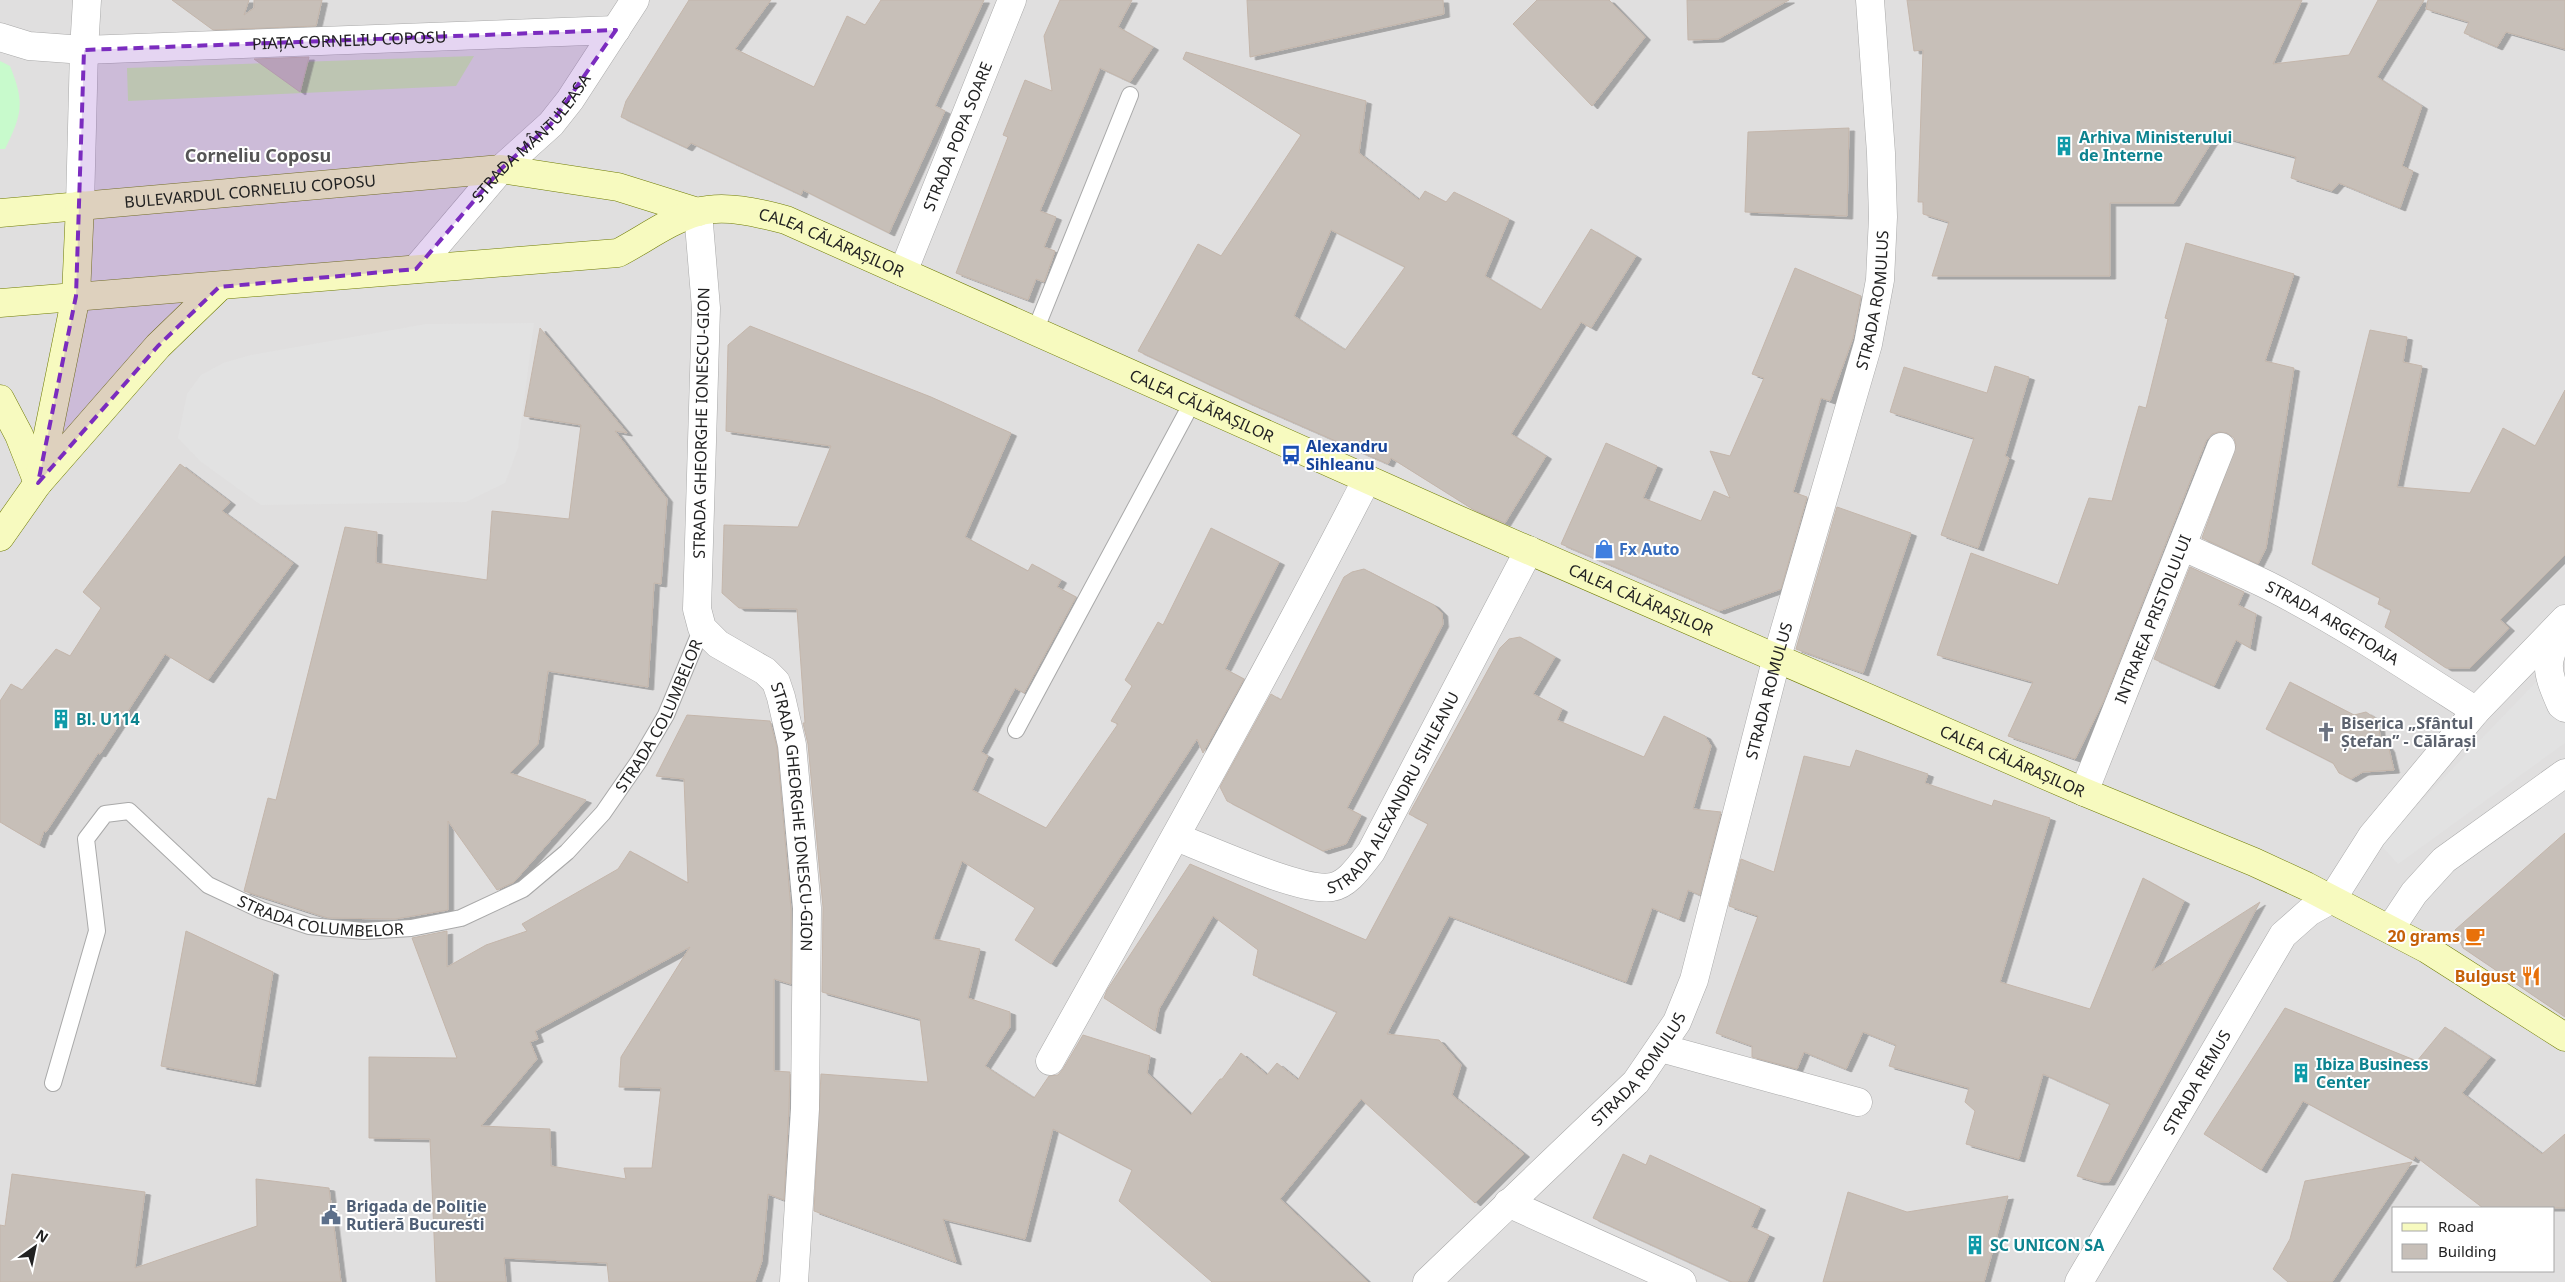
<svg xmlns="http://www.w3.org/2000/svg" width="2565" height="1282" viewBox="0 0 2565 1282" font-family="'Noto Sans',sans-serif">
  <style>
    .residential { fill: #e0dfdf; fill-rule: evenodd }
    .grass { fill: #cdebb0 }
    .park { fill: #c8facc }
    .parking { fill: #e2e2e2 }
    .building { fill: #c7bfb8; stroke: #c4b6ab; fill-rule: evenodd; filter: url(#shadow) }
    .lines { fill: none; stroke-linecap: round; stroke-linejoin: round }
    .service-casing { stroke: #a9a9a9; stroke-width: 18 }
    .minor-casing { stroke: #a9a9a9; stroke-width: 29 }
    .tertiary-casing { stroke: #a9a9a9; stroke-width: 29 }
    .secondary-casing { stroke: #707d05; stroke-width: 29 }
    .service { stroke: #fff; stroke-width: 16 }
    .minor { stroke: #fff; stroke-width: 28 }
    .tertiary { stroke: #fff; stroke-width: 28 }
    .secondary { stroke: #f7fabf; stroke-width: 28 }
    .marked { fill: #7b2cbf; fill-opacity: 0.2; stroke: #7b2cbf; stroke-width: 4; stroke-dasharray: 10 6; stroke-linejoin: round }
    .labels { text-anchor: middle; stroke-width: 4; stroke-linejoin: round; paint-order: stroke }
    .street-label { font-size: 16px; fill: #222; stroke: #fff }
    .culture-label { font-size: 16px; font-weight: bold; fill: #0d838f; stroke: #fff; text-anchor: start }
    .transit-label { font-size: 16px; font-weight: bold; fill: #164399; stroke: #fff; text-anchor: start }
    .shop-label { font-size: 16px; font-weight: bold; fill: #366cbe; stroke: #fff; text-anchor: start }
    .worship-label { font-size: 16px; font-weight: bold; fill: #5b616d; stroke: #fff; text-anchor: start }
    .food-label { font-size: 16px; font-weight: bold; fill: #c56008; stroke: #fff; text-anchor: end }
    .service-label { font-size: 16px; font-weight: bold; fill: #4e5e75; stroke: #fff; text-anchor: start }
    .neighbourhood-label { font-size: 18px; font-weight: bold; fill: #555; stroke: #fff }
  </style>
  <defs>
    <filter id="shadow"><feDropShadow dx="5.5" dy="3" stdDeviation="0" flood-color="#0004"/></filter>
  </defs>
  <rect width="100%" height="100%" fill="#f2efe9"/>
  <path class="residential" d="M 0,0 L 2565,0 L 2565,1282 L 0,1282 ZM 2394,1208 L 2554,1208 L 2554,1271 L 2394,1271 Z"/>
  <path class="grass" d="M 474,56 L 456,86 L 128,101 L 127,68 Z"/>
  <path class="park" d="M 0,61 L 10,66 C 25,103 22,114 5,149 L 0,149 Z"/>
  <path class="parking" d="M 534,323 L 518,448 L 505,483 L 466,502 L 261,505 L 200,461 L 178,438 L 187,394 L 201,375 L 223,363 L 251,355 L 426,324 Z
    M 2539,679 L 2565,714 L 2565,743 L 2398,864 L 2380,844 Z"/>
  <path class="building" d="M 172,0 L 249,0 L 244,15 L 254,8 L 254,0 L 322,0 L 316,26 L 213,30 Z
    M 689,0 L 771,0 L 735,49 L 814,87 L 847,16 L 865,25 L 881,0 L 984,0 L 935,106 L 945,111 L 889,233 L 803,190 L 801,195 L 691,143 L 687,148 L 621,117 L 626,101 Z
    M 1060,0 L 1132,0 L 1118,27 L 1153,47 L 1130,82 L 1100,68 L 1040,211 L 1056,217 L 1044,247 L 1055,251 L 1044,282 L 1036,279 L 1028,300 L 956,273 L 1008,137 L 1003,135 L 1025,80 L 1052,91 L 1044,36 Z
    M 1247,0 L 1443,0 L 1444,14 L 1250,57 Z
    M 1537,0 L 1609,0 L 1645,37 L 1592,106 L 1513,24 Z
    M 1687,0 L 1789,0 L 1718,39 L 1688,40 Z
    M 1907,0 L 2302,0 L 2273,64 L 2349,55 L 2378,0 L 2424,0 L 2377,77 L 2422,106 L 2402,166 L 2413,171 L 2400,208 L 2339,183 L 2332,191 L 2291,178 L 2296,157 L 2216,135 L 2174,203 L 2110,203 L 2110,276 L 1932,276 L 1949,222 L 1923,214 L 1923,202 L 1918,202 L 1923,50 L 1914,51 Z
    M 2428,0 L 2565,0 L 2565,49 L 2506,32 L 2497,47 L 2464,33 L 2469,22 L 2426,9 Z
    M 1186,52 L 1366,101 L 1359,153 L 1419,200 L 1425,191 L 1446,202 L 1454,192 L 1509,219 L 1485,276 L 1541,310 L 1591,229 L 1636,256 L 1591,328 L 1581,322 L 1511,434 L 1546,456 L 1505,523 L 1474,510 L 1391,458 L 1388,464 L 1247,402 L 1138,351 L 1198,244 L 1221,256 L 1301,135 L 1183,59 ZM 1331,230 L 1405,267 L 1345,350 L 1294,316 Z
    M 309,57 L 300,92 L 254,59 Z
    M 1849,128 L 1847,216 L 1745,212 L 1748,132 Z
    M 2186,243 L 2294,274 L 2265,361 L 2294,368 L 2266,548 L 2258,564 L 2202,538 L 2236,445 L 2234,438 L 2227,433 L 2219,432 L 2212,434 L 2206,441 L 2104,700 L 2075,759 L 2008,736 L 2033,682 L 1937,655 L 1971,553 L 2058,585 L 2089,498 L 2112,501 L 2139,406 L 2146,408 L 2168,319 L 2165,318 Z
    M 1795,268 L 1861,296 L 1853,338 L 1830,401 L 1821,398 L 1793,492 L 1807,497 L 1781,589 L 1719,611 L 1561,544 L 1606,443 L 1657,466 L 1643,498 L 1701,521 L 1714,491 L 1730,498 L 1710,451 L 1730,456 L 1764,378 L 1752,374 Z
    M 750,326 L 931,397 L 1011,433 L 965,537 L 1028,571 L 1032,564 L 1061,580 L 1057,587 L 1076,597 L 1024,693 L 1015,688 L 981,752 L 988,756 L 972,790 L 1046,828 L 1118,724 L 1111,721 L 1132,686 L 1125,680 L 1158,622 L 1163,625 L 1211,528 L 1279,562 L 1225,669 L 1244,679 L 1203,753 L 1197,739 L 1051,964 L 1015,940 L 1035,908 L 962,861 L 933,939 L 980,949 L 968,998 L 1010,1012 L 1010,1027 L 985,1066 L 1034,1098 L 1049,1076 L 1058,1075 L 1063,1069 L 1083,1035 L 1150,1056 L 1147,1073 L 1191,1115 L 1220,1079 L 1222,1079 L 1241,1053 L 1267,1075 L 1277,1063 L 1298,1080 L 1337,1012 L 1253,975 L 1258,950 L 1213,916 L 1159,1009 L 1155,1031 L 1104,998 L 1107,990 L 1190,864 L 1366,940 L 1428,824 L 1409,814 L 1500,648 L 1509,639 L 1520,637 L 1555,657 L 1533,694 L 1562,709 L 1557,720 L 1644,757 L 1664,716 L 1705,736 L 1711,746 L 1693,809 L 1721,812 L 1700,895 L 1688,890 L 1679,919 L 1652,908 L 1626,982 L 1449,916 L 1387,1034 L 1439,1040 L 1461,1065 L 1452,1095 L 1524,1154 L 1475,1203 L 1361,1099 L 1280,1199 L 1368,1282 L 1212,1282 L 1119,1201 L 1132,1170 L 1053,1129 L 1025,1239 L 943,1219 L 956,1262 L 814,1211 L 821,1074 L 928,1082 L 920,1019 L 822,992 L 823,907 L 808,744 L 803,723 L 805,723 L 797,609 L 739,608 L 722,593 L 724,525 L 798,527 L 831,446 L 726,431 L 728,345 Z
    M 540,328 L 627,433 L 615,431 L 667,499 L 661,584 L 654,583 L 648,687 L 548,671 L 538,744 L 510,773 L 586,800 L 514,882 L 497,890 L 448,821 L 448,910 L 395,919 L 328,918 L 244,891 L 268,798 L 276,800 L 345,527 L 377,532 L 376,563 L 487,580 L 492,511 L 569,519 L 581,425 L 524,416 Z
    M 2370,330 L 2407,337 L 2403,362 L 2422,366 L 2397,487 L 2470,493 L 2503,428 L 2535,446 L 2565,390 L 2565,555 L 2500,620 L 2509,628 L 2470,668 L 2446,668 L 2385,627 L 2391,610 L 2378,604 L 2380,598 L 2312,564 Z
    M 1995,366 L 2029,377 L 2005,456 L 2009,458 L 1978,548 L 1941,535 L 1974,438 L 1890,412 L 1904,367 L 1987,393 Z
    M 180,464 L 230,502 L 222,511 L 293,563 L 208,680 L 165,654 L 100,754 L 98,753 L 46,832 L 44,831 L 39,845 L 0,822 L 0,701 L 11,684 L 22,690 L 56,649 L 70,656 L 101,608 L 83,592 Z
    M 1837,507 L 1911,533 L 1863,673 L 1796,649 Z
    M 2190,567 L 2244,592 L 2238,605 L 2256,614 L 2250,648 L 2236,640 L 2214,686 L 2154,659 Z
    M 1364,569 L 1434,605 L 1442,613 L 1443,624 L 1347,808 L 1361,815 L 1346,844 L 1323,851 L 1227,801 L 1220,787 L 1271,694 L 1281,700 L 1344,577 L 1352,572 Z
    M 2290,682 L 2354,715 L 2366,712 L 2378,720 L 2380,736 L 2389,749 L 2394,770 L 2363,772 L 2351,779 L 2339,773 L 2333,763 L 2266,729 Z
    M 687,715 L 770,721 L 777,747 L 791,909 L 791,984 L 774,979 L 774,1071 L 790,1072 L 789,1108 L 784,1200 L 768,1194 L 762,1261 L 755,1282 L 609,1282 L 607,1263 L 504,1258 L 506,1282 L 436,1282 L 430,1139 L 369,1138 L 369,1057 L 457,1058 L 412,938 L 447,931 L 447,967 L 486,945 L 527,931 L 522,924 L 618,869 L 630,851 L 688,883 L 684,779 L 656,776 ZM 690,947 L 621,1057 L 619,1087 L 661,1088 L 652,1168 L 624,1168 L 626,1179 L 551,1166 L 550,1129 L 481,1126 L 537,1059 L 530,1042 L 538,1039 L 535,1031 Z
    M 1856,750 L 1928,774 L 1925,783 L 1992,806 L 1994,800 L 2050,818 L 2000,982 L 2090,1009 L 2143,878 L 2184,901 L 2152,971 L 2260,902 L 2109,1182 L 2098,1182 L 2077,1176 L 2110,1104 L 2043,1074 L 2019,1159 L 1966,1144 L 1975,1111 L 1965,1102 L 1969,1088 L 1889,1066 L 1896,1045 L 1863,1032 L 1846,1069 L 1804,1052 L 1797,1069 L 1752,1057 L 1752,1046 L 1716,1033 L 1758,916 L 1729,906 L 1741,859 L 1774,872 L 1804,756 L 1850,767 Z
    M 2565,833 L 2565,1017 L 2463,948 L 2455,930 Z
    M 186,931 L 273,972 L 255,1084 L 161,1066 Z
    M 2285,1008 L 2417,1061 L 2445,1027 L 2490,1057 L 2462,1093 L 2542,1154 L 2565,1134 L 2565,1208 L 2483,1208 L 2415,1156 L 2413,1160 L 2303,1101 L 2261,1170 L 2204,1134 Z
    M 1623,1154 L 1646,1165 L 1650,1155 L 1760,1207 L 1751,1227 L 1769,1235 L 1747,1282 L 1732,1282 L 1593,1218 Z
    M 2412,1162 L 2332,1282 L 2288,1282 L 2273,1269 L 2290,1239 L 2305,1181 Z
    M 12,1174 L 145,1192 L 135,1268 L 257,1226 L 256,1179 L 329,1188 L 341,1282 L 0,1282 L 0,1225 L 5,1226 Z
    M 1848,1192 L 1907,1212 L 2008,1196 L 1984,1282 L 1823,1282 Z"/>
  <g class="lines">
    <defs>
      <g id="service">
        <path d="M 1035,331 L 1130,95"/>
        <path d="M 1016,730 L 1193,401"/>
        <path id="s1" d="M 53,1083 L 97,931 L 86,839 L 105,814 L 129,811 L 208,885 L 261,910 L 309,926 L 364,931 L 411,928 L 461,918 L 523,889 L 567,852 L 603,813 L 639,761 L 666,715 L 702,628"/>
      </g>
      <g id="minor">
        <path id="s2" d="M 0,37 L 29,46 L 84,50 L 616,30"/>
        <path d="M 84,50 L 87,0"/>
        <path id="s3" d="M 698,212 L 706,308 L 697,609 L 702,628 L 718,644 L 765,671 L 776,682 L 781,697 L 792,745 L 807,908 L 805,1109 L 794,1282"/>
        <path id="s4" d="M 903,272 L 1012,0"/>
        <path id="s5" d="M 2182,546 C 2212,560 2243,573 2273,588 C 2343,624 2409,668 2476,711"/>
        <path id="s6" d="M 2084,792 L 2221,447"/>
        <path id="s7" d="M 1176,837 C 1208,849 1303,893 1332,887 C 1349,884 1361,864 1371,852 L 1529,550"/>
        <path d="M 1661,1048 L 1858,1102"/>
        <path d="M 1050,1061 C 1158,868 1266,676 1367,479"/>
        <path d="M 1508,1203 L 1682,1282"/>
        <path id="s8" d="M 2079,1282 L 2283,935 L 2309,912 L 2332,899"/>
      </g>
      <g id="tertiary">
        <path d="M 80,205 L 84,50"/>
        <path id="s9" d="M 416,269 L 501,169 L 551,124 L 570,100 L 635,0"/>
        <path d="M 2563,627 C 2544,663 2545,668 2561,705 L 2565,708"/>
        <path d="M 2332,899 L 2372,836 L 2476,711 L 2565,619"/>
        <path d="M 2390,929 L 2414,893 L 2444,860 L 2565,773"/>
        <path id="s10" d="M 1427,1282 L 1636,1082 L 1677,1022 L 1694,980 L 1777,657 L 1868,344 L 1880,280 L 1883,217 L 1881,153 L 1870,0"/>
      </g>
      <g id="secondary">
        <path id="s11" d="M 0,213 L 501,169 L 618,187 L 698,212"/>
        <path id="s12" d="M 0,303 L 618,253 C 643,240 670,220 697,212 C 725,204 759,213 786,220 L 1452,517 L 2084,792 L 2254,862 L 2306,886 L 2427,949 L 2565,1037"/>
        <path d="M 0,399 L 19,435 L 38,483"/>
        <path d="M 39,482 L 158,346 L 219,287"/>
        <path d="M 0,537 L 38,483 L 76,296 L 80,205"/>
      </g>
    </defs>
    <use href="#service" class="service-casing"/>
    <use href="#minor" class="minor-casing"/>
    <use href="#tertiary" class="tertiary-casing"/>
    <use href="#secondary" class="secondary-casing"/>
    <use href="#service" class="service"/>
    <use href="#minor" class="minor"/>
    <use href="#tertiary" class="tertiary"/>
    <use href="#secondary" class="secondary"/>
  </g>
  <path class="marked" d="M 616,30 L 551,124 L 501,169 L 416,269 L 219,287 L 158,346 L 38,483 L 76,296 L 84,50 Z"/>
  <defs>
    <symbol id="building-bare" viewBox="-9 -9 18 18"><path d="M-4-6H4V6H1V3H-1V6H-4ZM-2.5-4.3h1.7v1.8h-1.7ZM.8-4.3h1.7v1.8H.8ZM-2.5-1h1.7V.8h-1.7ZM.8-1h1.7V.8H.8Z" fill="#0f9aa8" stroke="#fff" stroke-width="2.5" paint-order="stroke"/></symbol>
    <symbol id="bus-bare" viewBox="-9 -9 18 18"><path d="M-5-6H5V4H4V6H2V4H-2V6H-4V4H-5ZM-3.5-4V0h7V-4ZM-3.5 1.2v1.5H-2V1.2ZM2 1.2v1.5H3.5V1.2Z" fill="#1a4fb4" stroke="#fff" stroke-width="2.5" paint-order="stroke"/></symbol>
    <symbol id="shop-bare" viewBox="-9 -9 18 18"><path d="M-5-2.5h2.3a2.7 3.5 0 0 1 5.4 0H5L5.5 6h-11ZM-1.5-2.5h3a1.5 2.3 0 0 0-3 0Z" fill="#3f7fe0" stroke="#fff" stroke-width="2.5" paint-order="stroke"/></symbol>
    <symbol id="church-bare" viewBox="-9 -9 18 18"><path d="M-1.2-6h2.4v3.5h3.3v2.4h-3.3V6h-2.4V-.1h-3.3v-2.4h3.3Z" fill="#6b7280" stroke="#fff" stroke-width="2.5" paint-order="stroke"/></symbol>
    <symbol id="cafe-bare" viewBox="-9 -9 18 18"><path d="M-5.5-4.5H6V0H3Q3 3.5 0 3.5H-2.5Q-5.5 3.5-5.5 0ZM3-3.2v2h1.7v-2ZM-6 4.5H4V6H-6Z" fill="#e8710a" stroke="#fff" stroke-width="2.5" paint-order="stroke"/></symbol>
    <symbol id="restaurant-bare" viewBox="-9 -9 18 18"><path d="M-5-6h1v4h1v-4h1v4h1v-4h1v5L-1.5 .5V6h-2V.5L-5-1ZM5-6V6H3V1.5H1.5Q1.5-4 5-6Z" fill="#e8710a" stroke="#fff" stroke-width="2.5" paint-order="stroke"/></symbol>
    <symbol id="civic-bare" viewBox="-9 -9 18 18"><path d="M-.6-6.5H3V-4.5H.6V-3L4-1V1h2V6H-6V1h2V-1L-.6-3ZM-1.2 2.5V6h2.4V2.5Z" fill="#5c6f8a" stroke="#fff" stroke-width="2.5" paint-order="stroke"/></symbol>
  </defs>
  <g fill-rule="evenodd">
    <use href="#building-bare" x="2050" y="132" width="28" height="28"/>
    <use href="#bus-bare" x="1277" y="441" width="28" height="28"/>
    <use href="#shop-bare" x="1590" y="535" width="28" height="28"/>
    <use href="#building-bare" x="47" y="705" width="28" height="28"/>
    <use href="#church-bare" x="2312" y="718" width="28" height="28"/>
    <use href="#cafe-bare" x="2461" y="922" width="28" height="28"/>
    <use href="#restaurant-bare" x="2517" y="962" width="28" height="28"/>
    <use href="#building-bare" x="2287" y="1059" width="28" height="28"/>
    <use href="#civic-bare" x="317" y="1201" width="28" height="28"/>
    <use href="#building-bare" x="1961" y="1231" width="28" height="28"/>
  </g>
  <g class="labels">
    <g class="street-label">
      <text dy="6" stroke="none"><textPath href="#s2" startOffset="351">PIAȚA CORNELIU COPOSU</textPath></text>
      <text dy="6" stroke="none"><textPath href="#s4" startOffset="146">STRADA POPA SOARE</textPath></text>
      <text dy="6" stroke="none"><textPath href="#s9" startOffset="175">STRADA MÂNTULEASA</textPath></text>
      <text dy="6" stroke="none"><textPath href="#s11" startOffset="251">BULEVARDUL CORNELIU COPOSU</textPath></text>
      <text dy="6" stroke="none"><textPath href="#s12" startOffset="850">CALEA CĂLĂRAȘILOR</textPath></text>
      <text dy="6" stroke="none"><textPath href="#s10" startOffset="1111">STRADA ROMULUS</textPath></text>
      <text dy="6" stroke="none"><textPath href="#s12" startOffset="1255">CALEA CĂLĂRAȘILOR</textPath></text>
      <text transform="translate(701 423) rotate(-89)" y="6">STRADA GHEORGHE IONESCU-GION</text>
      <text dy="6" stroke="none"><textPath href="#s12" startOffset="1735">CALEA CĂLĂRAȘILOR</textPath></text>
      <text dy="6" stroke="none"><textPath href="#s6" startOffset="186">INTRAREA PRISTOLULUI</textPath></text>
      <text dy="6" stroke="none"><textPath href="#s5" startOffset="169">STRADA ARGETOAIA</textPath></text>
      <text dy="6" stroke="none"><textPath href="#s10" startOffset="706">STRADA ROMULUS</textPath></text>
      <text dy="6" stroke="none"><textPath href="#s1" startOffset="969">STRADA COLUMBELOR</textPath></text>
      <text dy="6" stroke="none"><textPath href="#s12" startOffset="2140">CALEA CĂLĂRAȘILOR</textPath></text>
      <text dy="6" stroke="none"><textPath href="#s7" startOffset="279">STRADA ALEXANDRU SIHLEANU</textPath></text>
      <text dy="6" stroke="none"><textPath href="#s3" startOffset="646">STRADA GHEORGHE IONESCU-GION</textPath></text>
      <text dy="6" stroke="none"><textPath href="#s1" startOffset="534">STRADA COLUMBELOR</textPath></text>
      <text dy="6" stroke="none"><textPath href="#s10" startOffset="301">STRADA ROMULUS</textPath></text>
      <text dy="6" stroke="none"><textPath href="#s8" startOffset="232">STRADA REMUS</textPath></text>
    </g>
    <g class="culture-label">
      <text x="2079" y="143">Arhiva Ministerului<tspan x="2079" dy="18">de Interne</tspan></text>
      <text x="76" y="725">Bl. U114</text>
      <text x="2316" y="1070">Ibiza Business<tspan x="2316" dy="18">Center</tspan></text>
      <text x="1990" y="1251">SC UNICON SA</text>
    </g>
    <g class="transit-label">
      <text x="1306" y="452">Alexandru<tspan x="1306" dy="18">Sihleanu</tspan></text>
    </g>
    <g class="shop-label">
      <text x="1619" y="555">Fx Auto</text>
    </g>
    <g class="worship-label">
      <text x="2341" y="729">Biserica „Sfântul<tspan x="2341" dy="18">Ștefan” - Călărași</tspan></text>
    </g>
    <g class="food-label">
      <text x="2460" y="942">20 grams</text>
      <text x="2516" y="982">Bulgust</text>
    </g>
    <g class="service-label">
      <text x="346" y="1212">Brigada de Poliție<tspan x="346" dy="18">Rutieră Bucuresti</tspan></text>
    </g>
    <g class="neighbourhood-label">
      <text x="258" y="162">Corneliu Coposu</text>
    </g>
  </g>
  <rect x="2392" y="1207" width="162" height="65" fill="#ffffff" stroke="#a7a7a7"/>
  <rect x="2402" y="1223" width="25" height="8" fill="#f7fabf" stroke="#a7a7a7"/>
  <text x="2438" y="1232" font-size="15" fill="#222222">Road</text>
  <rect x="2402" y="1244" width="25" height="15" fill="#c7bfb8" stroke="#a7a7a7"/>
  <text x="2438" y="1257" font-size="15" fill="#222222">Building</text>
  <g transform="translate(35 1247) rotate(33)" stroke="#ffffff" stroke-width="4" paint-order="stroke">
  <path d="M0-4L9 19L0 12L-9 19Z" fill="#222222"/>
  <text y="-8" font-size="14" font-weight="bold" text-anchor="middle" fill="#222222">N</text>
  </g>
</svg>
